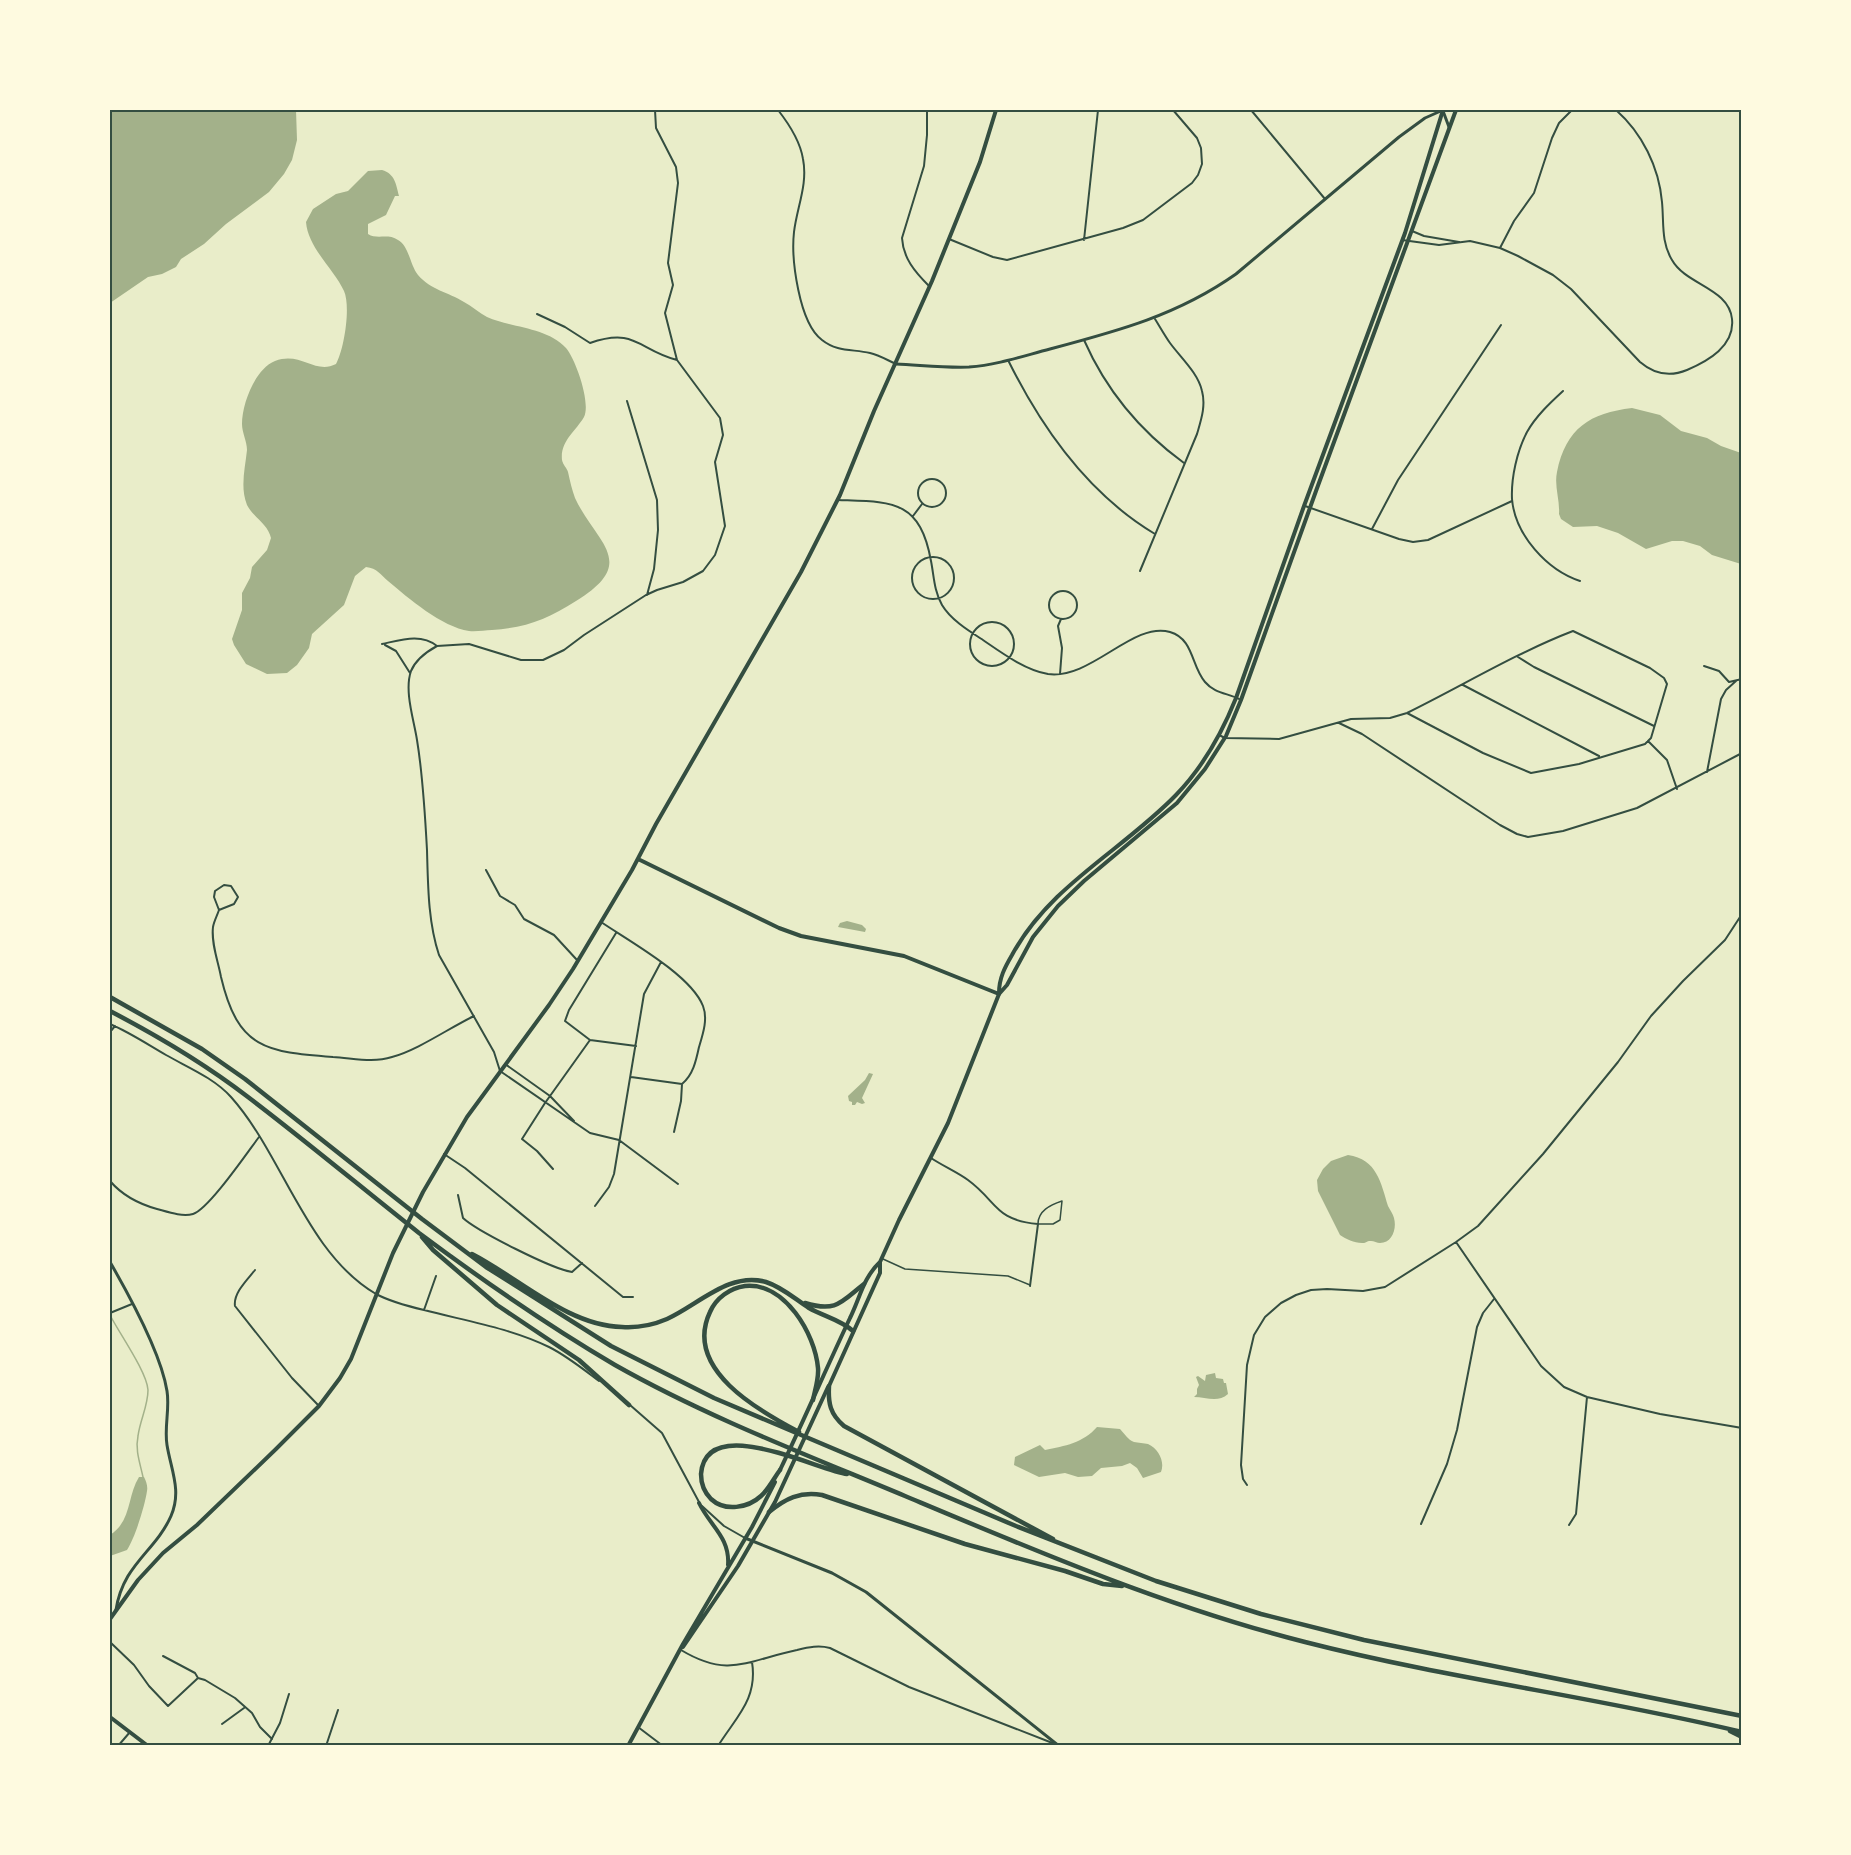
<svg xmlns="http://www.w3.org/2000/svg" width="1851" height="1855" viewBox="0 0 1851 1855" font-family="'Fira Sans Condensed',sans-serif">
  <style>
    .water { fill: #a3b18a }
    .lines { fill: none; stroke-linecap: round; stroke-linejoin: round }
    .stream { stroke: #a3b18a; stroke-width: 1.5 }
    .service { stroke: #344e41; stroke-width: 1.5 }
    .minor { stroke: #344e41; stroke-width: 2 }
    .tertiary { stroke: #344e41; stroke-width: 3 }
    .secondary { stroke: #344e41; stroke-width: 4 }
    .primary { stroke: #344e41; stroke-width: 4 }
    .trunk { stroke: #344e41; stroke-width: 4 }
    .motorway { stroke: #344e41; stroke-width: 4.5 }
    .neatline { fill: none; stroke: #344e41; stroke-width: 2 }
  </style>
  <rect width="100%" height="100%" fill="#e9edc9"/>
  <path class="water" d="M 110,110 L 296,110 L 297,140 L 292,160 L 284,174 L 269,192 L 226,224 L 204,244 L 181,259 L 176,267 L 162,274 L 148,277 L 110,303 Z
    M 382,170 C 395,174 396,184 399,196 L 395,196 L 386,215 L 368,224 L 368,234 C 377,240 388,233 398,240 C 409,246 410,265 418,275 C 431,290 448,292 464,302 C 472,306 479,313 487,317 C 512,328 547,327 566,348 C 576,360 591,403 584,417 C 576,431 560,441 562,460 C 563,465 567,468 568,472 C 570,481 572,490 575,498 C 596,543 640,562 576,601 C 548,619 525,628 492,630 C 485,630 476,632 469,631 C 442,627 408,598 388,581 C 381,575 377,568 366,567 L 355,576 L 344,605 L 312,634 L 309,648 L 297,665 L 287,673 L 267,674 L 246,664 L 234,645 L 232,639 L 242,610 L 242,593 L 250,578 L 252,567 L 267,550 L 271,538 C 268,524 253,517 247,505 C 240,487 245,469 247,450 C 247,441 242,433 242,424 C 242,404 255,369 275,361 C 301,351 315,375 336,364 C 344,350 351,307 344,291 C 334,269 308,248 306,222 L 313,209 L 336,194 L 348,191 L 368,171 Z
    M 1632,408 L 1660,415 L 1681,431 L 1707,438 L 1721,446 L 1741,453 L 1741,564 L 1712,555 L 1700,546 L 1683,541 L 1672,541 L 1646,549 L 1618,533 L 1597,526 L 1573,527 L 1561,519 L 1559,514 C 1560,500 1554,486 1557,472 C 1566,428 1590,413 1632,408 Z
    M 847,921 L 862,925 L 866,929 L 865,932 L 838,927 L 840,923 Z
    M 869,1073 L 873,1074 L 862,1098 L 865,1103 L 862,1104 L 857,1102 L 855,1105 L 852,1105 L 852,1102 L 849,1101 L 848,1096 L 865,1080 Z
    M 1348,1155 C 1377,1159 1381,1183 1388,1206 C 1390,1210 1393,1214 1394,1218 C 1397,1229 1392,1243 1380,1243 C 1377,1243 1374,1241 1371,1241 C 1365,1241 1368,1243 1362,1243 C 1354,1243 1346,1239 1340,1235 L 1318,1191 L 1317,1180 L 1323,1169 L 1331,1161 Z
    M 1215,1373 L 1216,1378 L 1223,1379 L 1224,1383 L 1226,1383 L 1228,1394 C 1218,1403 1206,1397 1194,1397 L 1197,1394 L 1197,1389 L 1199,1385 L 1196,1377 L 1198,1376 L 1205,1381 L 1206,1375 Z
    M 1097,1427 L 1120,1429 C 1124,1433 1128,1440 1134,1442 C 1138,1443 1144,1443 1148,1444 C 1159,1449 1165,1462 1161,1472 L 1143,1478 L 1137,1468 L 1130,1463 L 1122,1466 L 1101,1468 L 1092,1476 L 1078,1477 L 1065,1473 L 1039,1477 L 1014,1465 L 1015,1457 L 1040,1445 L 1045,1450 C 1065,1446 1083,1443 1097,1427 Z
    M 139,1477 L 144,1477 C 146,1481 148,1486 147,1491 C 145,1505 135,1538 127,1550 L 110,1556 L 110,1535 C 132,1521 127,1496 139,1477 Z"/>
  <g class="lines">
    <path class="stream" d="M 110,1315 C 119,1333 147,1372 148,1390 C 148,1406 140,1420 138,1436 C 135,1450 140,1463 143,1477"/>
    <path class="service" d="M 1062,1201 L 1060,1220 L 1053,1224 L 1038,1224 C 1038,1211 1050,1205 1062,1201 Z
      M 883,1259 L 905,1269 L 1008,1276 L 1030,1285"/>
    <path class="minor" d="M 778,110 C 789,124 800,140 803,159 C 808,184 797,207 794,232 C 791,259 799,323 822,340 C 837,352 853,349 870,353 C 879,355 887,360 896,364
      M 927,110 L 927,135 L 924,166 L 902,238 C 903,258 915,272 929,286
      M 1251,110 L 1325,199
      M 1412,231 L 1424,236 L 1459,242
      M 949,239 L 993,257 L 1007,260 L 1123,228 L 1143,220 L 1192,183 L 1198,175 L 1202,164 L 1201,148 L 1197,138 L 1173,110
      M 1084,240 L 1098,110
      M 1402,240 L 1439,245 L 1470,241 L 1500,248 L 1518,256 L 1553,275 L 1571,289 L 1640,362 C 1654,374 1670,377 1687,370 C 1708,361 1735,346 1732,319 C 1729,288 1686,285 1672,260 C 1661,242 1664,223 1662,202 C 1659,167 1642,133 1616,110
      M 1500,248 L 1514,221 L 1534,193 L 1552,138 L 1559,123 L 1572,110
      M 537,314 L 565,327 L 590,343 C 636,327 638,350 677,360
      M 1084,340 C 1106,390 1140,431 1184,463
      M 1008,360 C 1042,429 1088,494 1155,534
      M 1563,391 C 1550,403 1536,416 1527,432 C 1517,451 1511,478 1512,499 C 1515,535 1547,570 1580,581
      M 627,401 L 657,500 L 658,530 L 654,569 L 647,595
      M918 493a14 14 0 1 1 28 0a14 14 0 1 1-28 0Z
      M 838,500 C 891,502 920,499 931,561 C 934,576 934,591 942,605 C 951,620 969,631 983,640 C 1002,653 1025,670 1048,674 C 1091,680 1133,621 1170,632 C 1194,639 1191,666 1205,682 C 1215,694 1229,693 1241,700
      M 1305,506 L 1399,539 L 1413,542 L 1428,540 L 1512,501
      M 913,516 L 922,504
      M 1372,529 L 1398,480 L 1501,325
      M912 578a21 21 0 1 1 42 0a21 21 0 1 1-42 0Z
      M 1140,571 L 1197,434 C 1201,420 1206,406 1202,391 C 1198,373 1181,358 1170,343 C 1165,336 1160,327 1155,319
      M1049 605a14 14 0 1 1 28 0a14 14 0 1 1-28 0Z
      M970 644a22 22 0 1 1 44 0a22 22 0 1 1-44 0Z
      M 382,644 C 401,640 421,633 437,646 L 469,644 L 521,660 L 543,660 L 564,650 L 584,635 L 646,595 L 657,590 L 683,582 L 703,571 L 715,555 L 725,526 L 715,462 L 723,435 L 720,418 L 677,360 L 665,313 L 673,285 L 668,263 L 678,183 L 676,167 L 656,128 L 655,110
      M 385,645 L 396,651 L 410,673
      M 437,646 C 426,652 416,659 411,671 C 404,691 414,720 417,740 C 423,776 425,813 427,850 C 428,885 428,922 439,955 L 494,1052 L 500,1071 L 590,1133 L 619,1140 L 678,1184
      M 1518,657 L 1534,667 L 1654,726
      M 1704,666 L 1719,671 L 1729,682 L 1742,679
      M 1060,674 L 1062,648 L 1058,626 L 1061,619
      M 1463,685 L 1599,756
      M 1339,723 L 1362,734 L 1500,825 L 1517,834 L 1528,837 L 1563,831 L 1637,808 L 1742,753
      M 1219,735 L 1225,738 L 1279,739 L 1351,719 L 1390,718 L 1407,713 C 1462,686 1516,653 1573,631 L 1650,668 L 1664,678 L 1667,684 L 1651,738 L 1645,744 L 1579,764 L 1531,773 L 1483,753 L 1407,713
      M 1648,741 L 1667,760 L 1677,789
      M 1707,772 L 1721,699 L 1726,690 L 1736,681
      M 486,870 L 500,896 L 515,905 L 524,919 L 554,935 L 577,960
      M 219,910 L 214,897 L 215,891 L 224,885 L 231,886 L 238,897 L 234,904 L 219,910 C 217,916 214,921 213,927 C 211,943 218,961 221,977 C 238,1049 266,1052 333,1057 C 353,1058 373,1063 392,1057 C 418,1050 449,1028 474,1016
      M 601,922 C 629,941 691,975 703,1006 C 708,1019 703,1034 699,1047 C 696,1061 693,1075 682,1084 L 631,1077
      M 616,933 L 569,1010 L 565,1021 L 590,1040 L 636,1046
      M 110,1024 C 129,1032 147,1044 166,1055 C 187,1067 214,1078 231,1097 C 283,1155 306,1253 376,1294 C 391,1302 407,1306 424,1310 L 436,1276
      M 110,1032 L 115,1026
      M 505,1064 L 550,1096 L 574,1121
      M 674,1132 L 681,1101 L 682,1084
      M 444,1154 L 465,1168 L 623,1297 L 633,1297
      M 931,1158 C 943,1166 957,1172 968,1180 C 998,1202 994,1220 1038,1224 L 1030,1286
      M 553,1169 L 537,1151 L 522,1139 L 545,1103 L 590,1040
      M 110,1181 C 122,1195 139,1204 157,1209 C 168,1212 182,1217 193,1214 C 208,1210 247,1153 259,1137
      M 458,1195 L 463,1218 C 477,1231 552,1269 572,1272 L 582,1263
      M 595,1206 L 609,1187 L 614,1174 L 644,994 L 661,962
      M 1456,1242 L 1541,1366 L 1564,1387 L 1587,1397 L 1660,1414 L 1742,1428
      M 255,1270 C 248,1279 233,1293 235,1306 L 292,1378 L 319,1406
      M 424,1310 C 466,1321 510,1328 549,1347 C 567,1356 583,1369 599,1381
      M 110,1313 L 132,1304
      M 630,1405 L 662,1433 L 699,1502
      M 1247,1485 L 1243,1479 L 1241,1465 L 1247,1365 L 1254,1335 L 1265,1317 L 1281,1303 L 1296,1295 L 1311,1290 L 1327,1289 L 1363,1291 L 1385,1287 L 1456,1242 L 1478,1226 L 1543,1154 L 1618,1062 L 1651,1016 L 1683,981 L 1725,940 L 1742,914
      M 702,1506 L 724,1526 L 745,1538
      M 1421,1524 L 1447,1464 L 1457,1430 L 1477,1327 L 1483,1313 L 1494,1299
      M 1569,1525 L 1576,1514 L 1587,1397
      M 110,1642 L 134,1665 L 149,1686 L 168,1706 L 198,1678
      M 681,1650 C 729,1679 748,1660 797,1650 C 809,1647 819,1645 830,1648 L 909,1687 L 1055,1744
      M 163,1656 L 195,1673 L 198,1678 L 205,1680 L 235,1698 L 252,1713 L 260,1727 L 272,1739
      M 222,1724 L 244,1708
      M 638,1727 L 663,1746
      M 118,1746 L 130,1732
      M 268,1746 L 280,1723 L 289,1694
      M 326,1746 L 338,1710
      M 718,1746 C 736,1717 758,1699 752,1662"/>
    <path class="tertiary" d="M 1443,111 L 1449,127
      M 896,364 C 920,365 945,368 969,367 C 997,365 1023,356 1050,349 C 1118,331 1178,315 1236,274 L 1399,137 L 1425,118 L 1443,110
      M 110,1262 C 129,1295 161,1353 167,1391 C 170,1409 164,1427 167,1445 C 171,1470 182,1491 171,1516 C 155,1552 123,1564 116,1610
      M 745,1538 L 832,1573 L 866,1592 L 1059,1746"/>
    <path class="secondary" d="M 638,859 L 779,928 L 801,936 L 904,956 L 999,994
      M 110,1619 L 138,1580 L 163,1553 L 197,1525 L 276,1449 L 319,1406 L 340,1378 L 351,1359 L 393,1253 L 423,1192 L 467,1117 L 549,1005 L 573,969 L 632,870 L 656,824 L 801,572 L 840,495 L 874,411 L 932,281 L 980,162 L 996,110
      M 110,1717 L 148,1746"/>
    <path class="primary" d="M 699,1503 C 710,1526 730,1537 728,1565
      M 683,1647 L 738,1566 L 775,1502 L 828,1387
      M 628,1746 L 683,1644 L 752,1527 L 775,1482"/>
    <path class="trunk" d="M 999,993 C 999,978 1005,967 1012,955 C 1050,885 1123,850 1176,795 C 1203,767 1222,733 1236,698 L 1304,506 L 1405,233 L 1443,110
      M 829,1386 L 880,1273 L 880,1262 L 899,1220 L 948,1123 L 999,994 L 1007,985 L 1033,937 L 1058,906 L 1084,881 L 1177,803 L 1205,769 L 1226,736 L 1241,700 L 1316,491 L 1456,110
      M 780,1470 C 804,1420 826,1369 850,1318 C 860,1298 863,1278 880,1262"/>
    <path class="motorway" d="M 110,997 L 202,1049 L 245,1079 L 422,1219 L 486,1267 L 611,1346 L 714,1398 L 1016,1526 L 1156,1581 L 1210,1598 L 1261,1614 L 1364,1640 L 1742,1716
      M 110,1011 C 158,1036 205,1064 248,1097 C 306,1141 362,1188 419,1233 C 482,1280 547,1325 615,1365 C 707,1417 807,1455 905,1496 C 1036,1551 1167,1607 1305,1642 C 1449,1679 1597,1697 1742,1732
      M 422,1237 L 433,1250 L 497,1305 L 579,1360 L 629,1405
      M 472,1254 C 519,1278 568,1326 622,1327 C 637,1328 653,1325 667,1319 C 698,1305 730,1271 766,1282 C 782,1287 795,1299 809,1308 C 823,1316 841,1320 853,1331
      M 805,1303 C 837,1313 842,1301 864,1284
      M 829,1386 C 828,1403 830,1414 844,1426 L 1053,1539
      M 799,1432 C 759,1411 683,1369 710,1312 C 716,1298 730,1288 745,1286 C 785,1282 815,1334 818,1368 C 819,1378 815,1390 813,1400
      M 780,1470 C 774,1478 769,1489 761,1496 C 748,1508 725,1512 711,1499 C 704,1492 701,1483 701,1474 C 706,1412 817,1470 847,1474
      M 769,1512 C 785,1499 800,1491 822,1495 L 965,1544 L 1065,1571 L 1103,1584 L 1122,1586
      M 1730,1731 L 1742,1737"/>
  </g>
  <rect width="1851" height="1855" fill="none" stroke="#fefae0" stroke-width="222"/>
  <rect x="111" y="111" width="1629" height="1633" class="neatline"/>
</svg>
